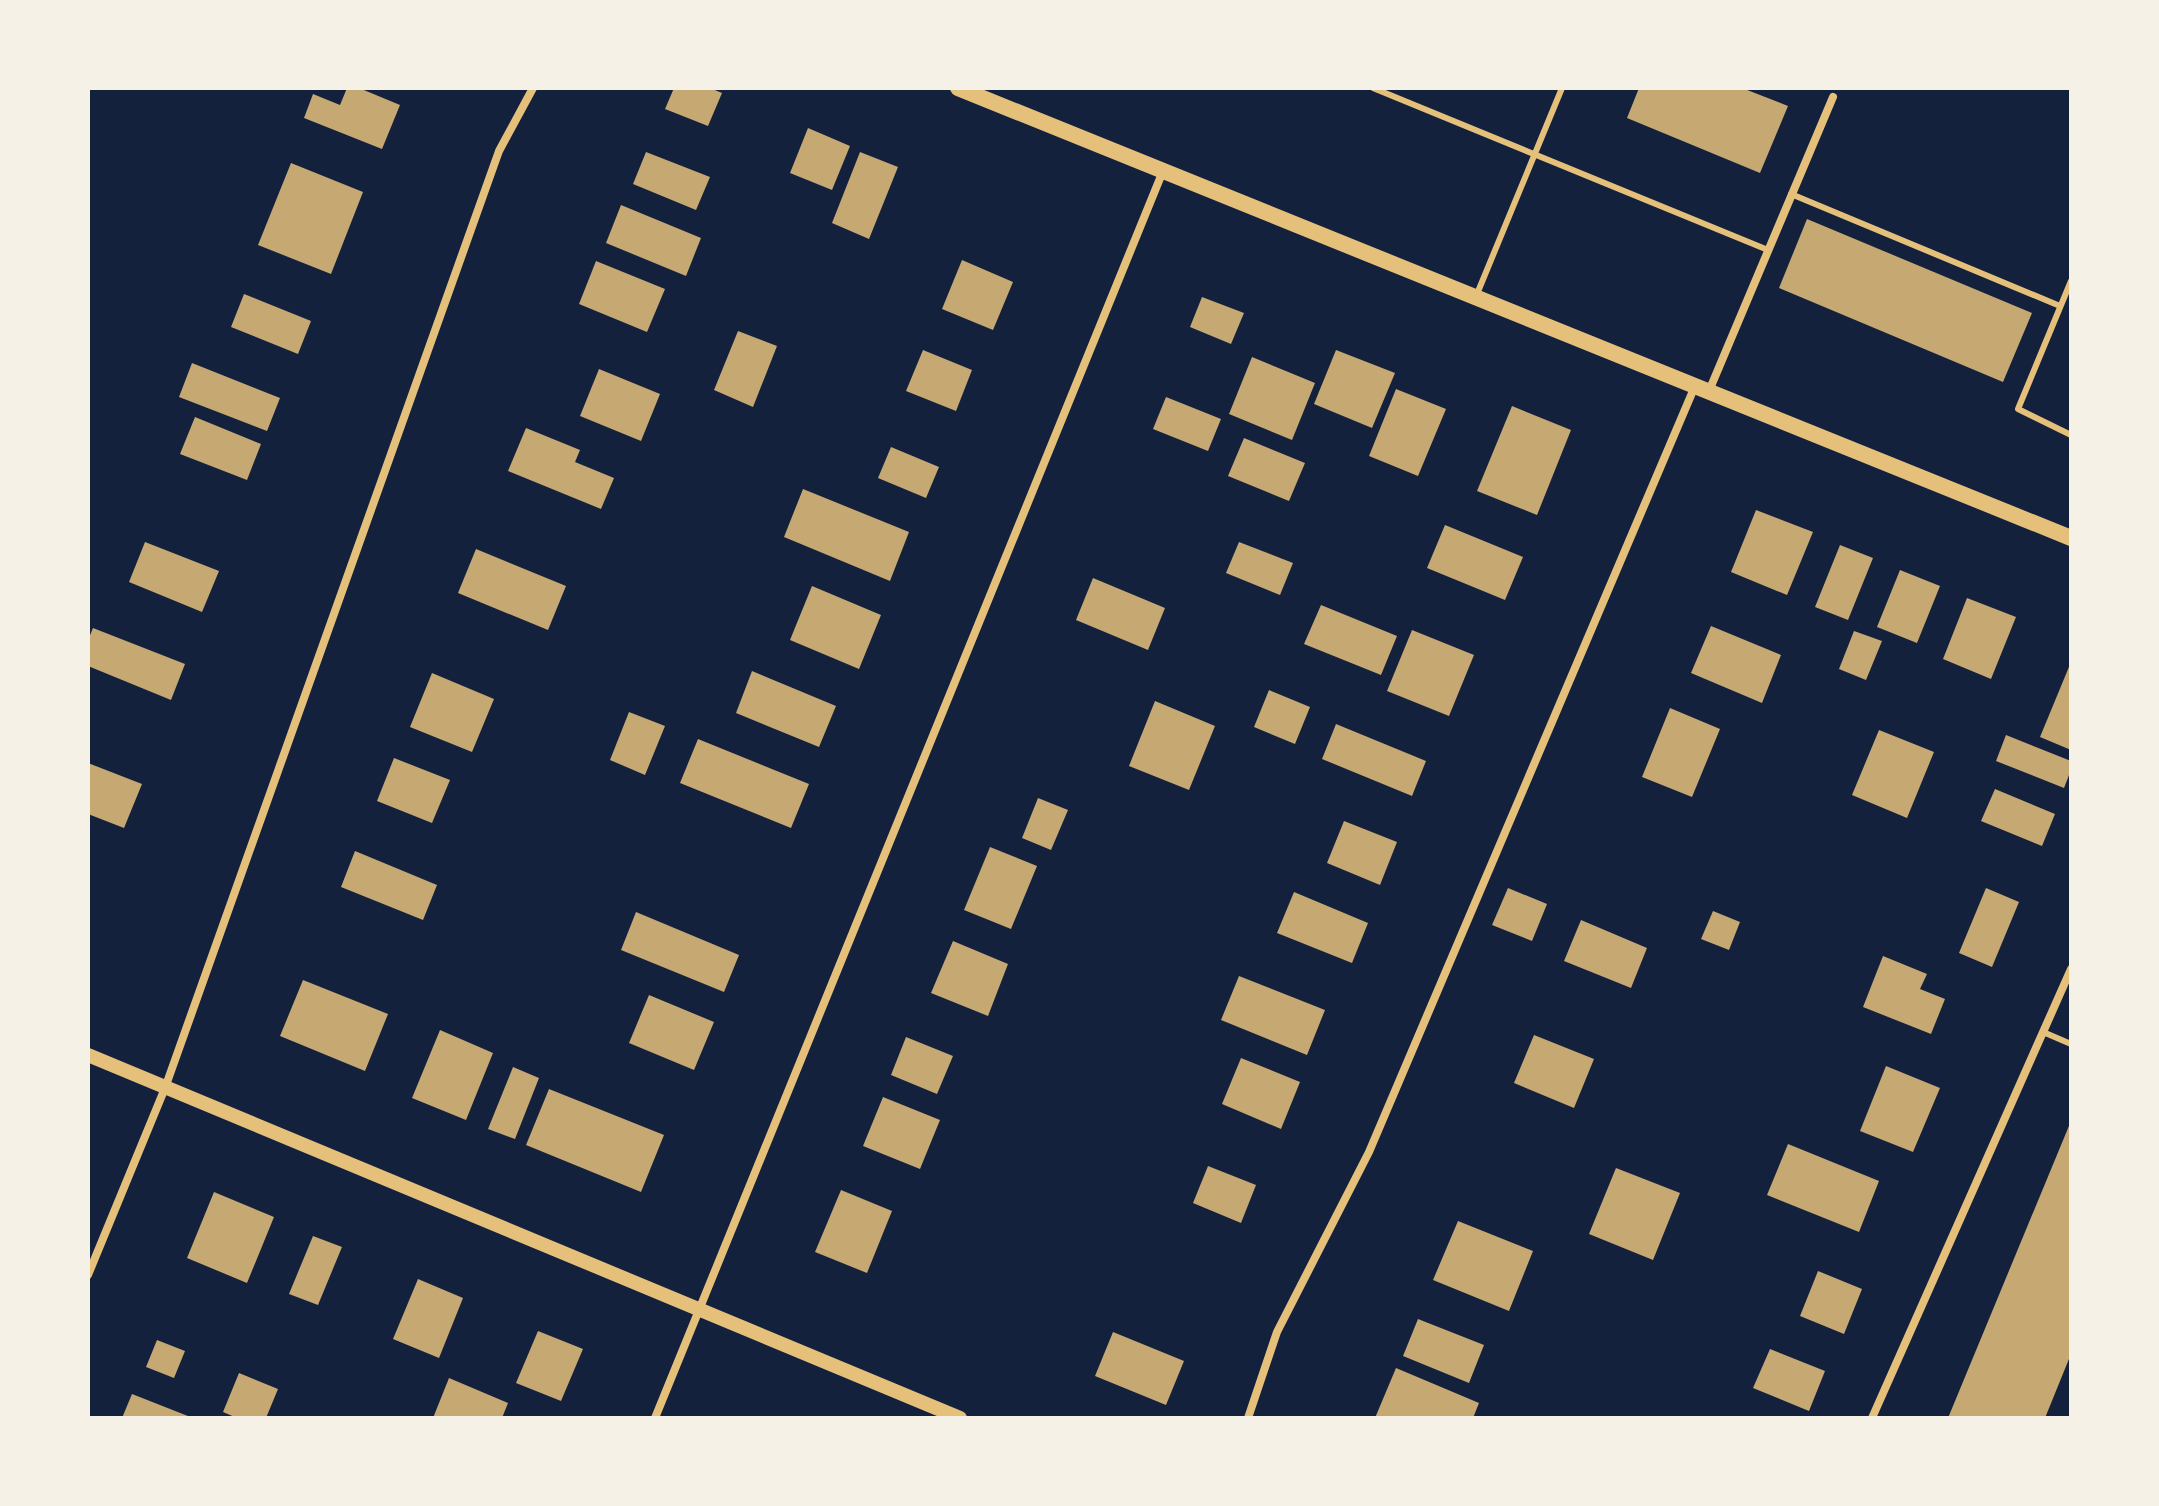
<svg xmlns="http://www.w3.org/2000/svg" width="2159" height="1506" viewBox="0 0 2159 1506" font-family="'DM Sans',sans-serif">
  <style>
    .building { fill: #c6a872 }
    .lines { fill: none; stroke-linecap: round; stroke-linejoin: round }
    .service { stroke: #e5c07b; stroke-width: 6 }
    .minor { stroke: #e5c07b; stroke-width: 8 }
    .tertiary { stroke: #e5c07b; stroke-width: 14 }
    .secondary { stroke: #e5c07b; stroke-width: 16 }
  </style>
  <rect width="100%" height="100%" fill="#14213d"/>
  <path class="building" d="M 347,88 L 359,88 L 400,105 L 382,149 L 304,118 L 313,94 L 340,105 Z
    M 674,88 L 710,88 L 722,93 L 708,126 L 665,109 Z
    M 1639,88 L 1742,88 L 1788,106 L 1760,173 L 1627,118 Z
    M 808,128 L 850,146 L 832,190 L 790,173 Z
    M 646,152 L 710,177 L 696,210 L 633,184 Z
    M 860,152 L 898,167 L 869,239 L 832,223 Z
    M 291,163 L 363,192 L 331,274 L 258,245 Z
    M 621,205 L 701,238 L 686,276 L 606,243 Z
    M 1807,219 L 2032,313 L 2003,382 L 1779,288 Z
    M 962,260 L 1013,282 L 993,330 L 942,309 Z
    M 596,261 L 665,289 L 647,332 L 579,304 Z
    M 244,294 L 311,321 L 298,354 L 231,327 Z
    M 1202,297 L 1244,313 L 1231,344 L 1190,327 Z
    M 738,331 L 777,346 L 753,407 L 714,390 Z
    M 923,350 L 972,370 L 956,411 L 906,391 Z
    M 1336,350 L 1395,373 L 1372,428 L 1314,404 Z
    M 1252,357 L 1315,383 L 1292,440 L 1229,414 Z
    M 192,363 L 280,398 L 267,431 L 179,397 Z
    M 599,369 L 660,394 L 641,441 L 580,416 Z
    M 1396,389 L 1446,409 L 1418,476 L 1369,456 Z
    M 1166,397 L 1221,419 L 1208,451 L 1153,429 Z
    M 1512,406 L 1571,430 L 1537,515 L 1477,491 Z
    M 195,417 L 261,444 L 247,480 L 180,454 Z
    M 526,428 L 580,450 L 575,462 L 614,478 L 601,509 L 508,471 Z
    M 1244,438 L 1305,463 L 1289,501 L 1228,476 Z
    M 891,447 L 939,467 L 926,498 L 878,478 Z
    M 803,489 L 909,532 L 890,581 L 784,537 Z
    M 1756,510 L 1813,532 L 1787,595 L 1731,572 Z
    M 1445,525 L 1523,557 L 1505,600 L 1427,568 Z
    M 145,542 L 219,571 L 202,612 L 129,582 Z
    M 1239,542 L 1293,563 L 1280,595 L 1226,573 Z
    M 1840,545 L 1873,558 L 1848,620 L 1815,607 Z
    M 476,549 L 566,586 L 548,630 L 458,593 Z
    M 1900,570 L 1940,586 L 1917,643 L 1877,627 Z
    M 1093,578 L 1165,608 L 1148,650 L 1076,620 Z
    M 812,586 L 881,615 L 859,669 L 790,640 Z
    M 1967,598 L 2016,617 L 1991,679 L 1943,659 Z
    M 1321,605 L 1397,636 L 1381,675 L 1304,644 Z
    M 1711,626 L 1781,655 L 1762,703 L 1691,673 Z
    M 93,628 L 185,664 L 171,700 L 88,666 L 88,640 Z
    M 1412,630 L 1474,655 L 1449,716 L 1387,691 Z
    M 1854,631 L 1882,641 L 1866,680 L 1839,669 Z
    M 2071,662 L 2071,750 L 2040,737 Z
    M 752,671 L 836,706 L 819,747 L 736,713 Z
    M 432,673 L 494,699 L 472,752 L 410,727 Z
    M 1269,690 L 1310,707 L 1295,744 L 1254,727 Z
    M 1155,701 L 1215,726 L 1189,790 L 1129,766 Z
    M 1670,708 L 1720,729 L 1692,797 L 1642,777 Z
    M 629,712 L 665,726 L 645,775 L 610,760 Z
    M 1336,724 L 1426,761 L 1412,796 L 1322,759 Z
    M 1879,730 L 1934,752 L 1907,818 L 1852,795 Z
    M 2006,735 L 2071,761 L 2071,770 L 2064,788 L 1996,761 Z
    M 698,739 L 809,784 L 791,828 L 680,783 Z
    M 394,758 L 450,780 L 432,823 L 377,801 Z
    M 88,763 L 142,784 L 124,828 L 88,814 Z
    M 1995,789 L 2055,814 L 2042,846 L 1981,821 Z
    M 1038,798 L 1068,810 L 1051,850 L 1022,838 Z
    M 1344,821 L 1397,842 L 1380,885 L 1327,863 Z
    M 990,847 L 1037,866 L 1011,929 L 964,910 Z
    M 355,851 L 437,885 L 423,920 L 341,887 Z
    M 1508,888 L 1547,904 L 1532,941 L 1492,925 Z
    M 1986,888 L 2019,902 L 1992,967 L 1959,953 Z
    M 1294,892 L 1368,923 L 1352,963 L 1277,933 Z
    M 1713,911 L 1740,922 L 1729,950 L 1701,939 Z
    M 636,912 L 739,955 L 724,992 L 621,950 Z
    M 1581,920 L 1647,948 L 1631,988 L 1564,961 Z
    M 953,941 L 1008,964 L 988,1016 L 931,993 Z
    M 1883,956 L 1927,974 L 1920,989 L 1945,999 L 1931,1034 L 1863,1007 Z
    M 1239,976 L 1325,1010 L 1307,1055 L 1221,1020 Z
    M 303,980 L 388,1014 L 365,1071 L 280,1036 Z
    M 649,995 L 714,1022 L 694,1070 L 629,1043 Z
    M 440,1030 L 493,1053 L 466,1120 L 412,1098 Z
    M 1534,1035 L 1594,1059 L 1574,1108 L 1514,1083 Z
    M 906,1037 L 953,1056 L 937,1094 L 891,1075 Z
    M 1241,1058 L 1300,1082 L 1281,1129 L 1222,1104 Z
    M 1886,1066 L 1940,1088 L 1913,1152 L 1860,1131 Z
    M 513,1067 L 539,1078 L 515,1139 L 488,1129 Z
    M 549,1089 L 664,1135 L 641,1192 L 526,1145 Z
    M 883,1097 L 940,1120 L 920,1169 L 863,1146 Z
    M 2071,1121 L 2071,1354 L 2045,1418 L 1948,1418 Z
    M 1788,1144 L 1879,1181 L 1859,1232 L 1767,1195 Z
    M 1208,1166 L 1256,1185 L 1241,1223 L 1193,1203 Z
    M 1616,1168 L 1680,1193 L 1653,1260 L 1589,1234 Z
    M 841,1190 L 892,1211 L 867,1273 L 815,1252 Z
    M 214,1192 L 274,1217 L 247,1283 L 187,1258 Z
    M 1458,1221 L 1533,1251 L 1509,1311 L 1433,1280 Z
    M 313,1236 L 342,1247 L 318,1305 L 289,1294 Z
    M 1818,1271 L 1862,1289 L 1844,1334 L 1800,1316 Z
    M 418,1279 L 463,1298 L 439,1358 L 393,1339 Z
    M 1418,1319 L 1484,1345 L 1469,1383 L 1403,1356 Z
    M 538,1331 L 583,1349 L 561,1401 L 516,1383 Z
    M 1113,1332 L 1184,1361 L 1166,1405 L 1095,1376 Z
    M 157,1340 L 185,1351 L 174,1378 L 146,1367 Z
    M 1770,1349 L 1825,1371 L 1809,1411 L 1753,1388 Z
    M 1396,1368 L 1479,1403 L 1473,1418 L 1375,1418 Z
    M 239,1373 L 278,1389 L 266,1418 L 237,1418 L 223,1412 Z
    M 449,1378 L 508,1403 L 502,1418 L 433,1418 Z
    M 132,1394 L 193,1418 L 122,1418 Z"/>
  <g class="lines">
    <path class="service" d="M 1373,88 L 1768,250
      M 1791,194 L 2060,306
      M 2071,281 L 2018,409 L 2071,435
      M 1477,294 L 1562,88
      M 2043,1032 L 2071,1044"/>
    <path class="minor" d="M 1709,391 L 1833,97
      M 88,1275 L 165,1088 L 499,151 L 533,88
      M 655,1418 L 1163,171
      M 1248,1418 L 1277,1332 L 1369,1152 L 1695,386
      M 1872,1418 L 2071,969"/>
    <path class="tertiary" d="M 88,1055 L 960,1418"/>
    <path class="secondary" d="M 958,88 L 2071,538"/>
  </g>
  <rect width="2159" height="1506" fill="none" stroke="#f6f1e7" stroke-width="180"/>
</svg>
